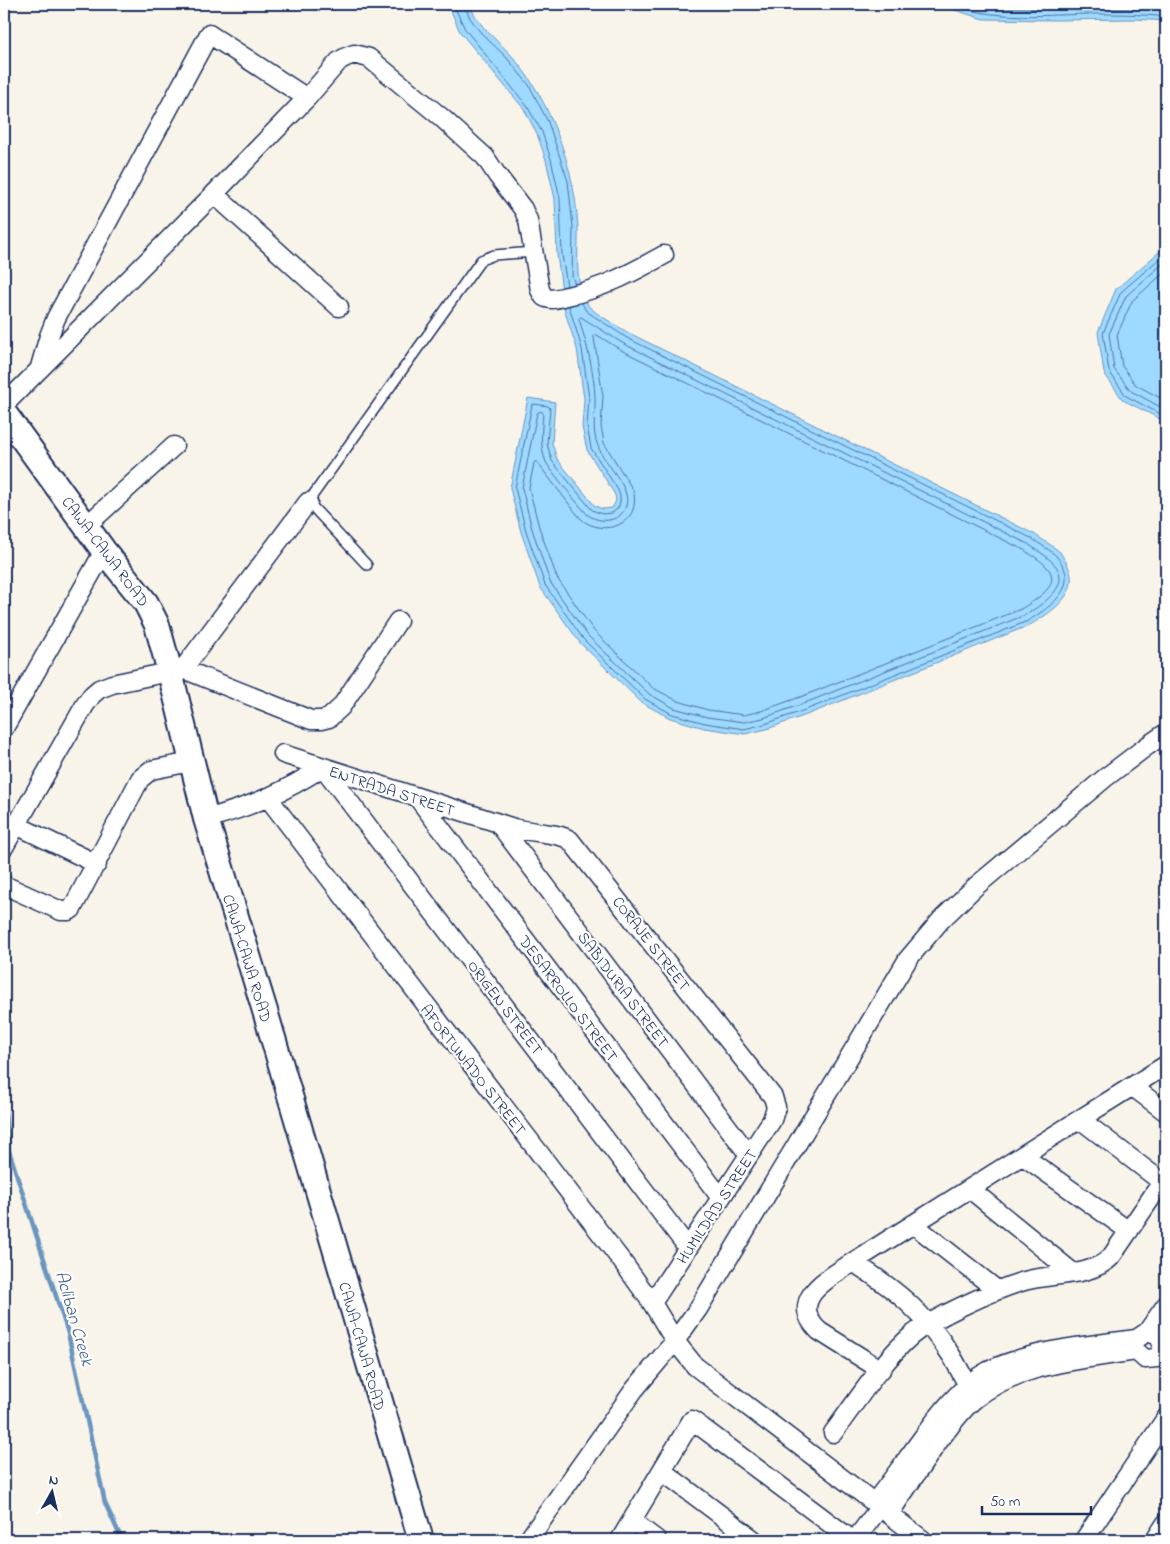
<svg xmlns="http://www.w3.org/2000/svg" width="1170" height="1544" viewBox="0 0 1170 1544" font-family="'Indie Flower',sans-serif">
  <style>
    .water { fill: #9ed9ff; stroke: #6a95bf }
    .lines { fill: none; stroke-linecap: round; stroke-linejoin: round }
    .shore { stroke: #4f739e; stroke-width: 1 }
    .stream { stroke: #6a95bf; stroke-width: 4.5 }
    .lane-casing { stroke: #1b2f5e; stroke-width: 12 }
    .street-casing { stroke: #1b2f5e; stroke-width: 21 }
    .secondary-casing { stroke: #1b2f5e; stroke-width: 28 }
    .lane { stroke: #fff; stroke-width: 9 }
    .street { stroke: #fff; stroke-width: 18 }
    .secondary { stroke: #fff; stroke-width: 24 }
    .labels { text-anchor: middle; stroke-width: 4.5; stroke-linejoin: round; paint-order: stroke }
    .street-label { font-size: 16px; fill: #1b2f5e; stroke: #fff }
    .water-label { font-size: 18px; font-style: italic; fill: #3c5a86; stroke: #fff }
  </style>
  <rect width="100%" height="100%" fill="#f9f4ea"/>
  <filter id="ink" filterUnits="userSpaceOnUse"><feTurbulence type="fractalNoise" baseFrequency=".02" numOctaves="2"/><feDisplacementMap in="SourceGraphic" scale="10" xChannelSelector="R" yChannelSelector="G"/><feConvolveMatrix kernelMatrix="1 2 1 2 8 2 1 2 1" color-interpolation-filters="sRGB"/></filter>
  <g filter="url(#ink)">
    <path class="water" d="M 448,4 L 469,4 C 481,30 494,36 512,56 C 529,76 542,97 552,121 C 567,155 576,190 578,227 C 579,255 573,280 588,305 C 592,312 621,328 629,333 L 1034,534 C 1042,540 1052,545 1060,552 C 1062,555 1064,559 1066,562 C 1084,592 1052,612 1030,625 L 809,714 L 767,729 L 745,734 L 704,728 L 670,718 L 642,703 L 580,643 L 540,587 L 521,532 L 510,488 L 528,398 L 555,402 L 552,443 L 557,459 L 595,506 L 603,509 L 612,508 C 616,502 617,499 614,493 L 587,450 L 582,427 L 584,399 L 577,349 L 565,312 L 557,255 L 555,199 L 546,160 L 537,134 L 524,109 L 460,32 Z
      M 943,4 L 1166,4 L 1166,21 L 1135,19 L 1056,20 L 983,19 L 955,10 Z
      M 1166,246 L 1166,422 L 1123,400 L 1104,373 L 1098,332 L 1116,289 Z"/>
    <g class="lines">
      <path class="shore" d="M 453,4 L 465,29 L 527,106 L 542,132 L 551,159 L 560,198 L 562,255 L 567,286
        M 464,4 L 470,18 L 481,33 L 507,58 L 529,85 L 548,122 L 568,181 L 573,227 L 572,276 L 575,284
        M 954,4 C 990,22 1053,14 1094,14 C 1118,14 1142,14 1166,17
        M 973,4 L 985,7 L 1056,9 L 1135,8 L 1166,10
        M 1166,253 L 1121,292 L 1103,333 L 1109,371 L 1126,396 L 1166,417
        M 1166,261 L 1126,296 L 1109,334 L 1114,369 L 1131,391 L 1166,410
        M 1166,271 L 1132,301 L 1117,335 L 1122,366 L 1136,385 L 1166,401
        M 569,306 L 582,349 L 589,398 L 587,426 L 591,448 L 618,490 C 622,499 621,508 612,513 L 602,514 L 592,510 L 552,461 L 547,444 L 550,408 L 548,406 L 534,404 L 532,405 L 515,488 L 526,531 L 545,585 L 584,640 L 645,699 L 672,714 L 705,723 L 744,729 L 765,724 L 808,709 L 1028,621 C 1050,607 1082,586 1057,557 C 1051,550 1039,544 1031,538 L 627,338 L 586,311 L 582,303
        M 581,317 L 624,344 L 1028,544 C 1035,549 1044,554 1050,560 C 1077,583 1043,604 1025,615 L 805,703 L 763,718 L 744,722 L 707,717 L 674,708 L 649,694 L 588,636 L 550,582 L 532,529 L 522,488 L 537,413 L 541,411 L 543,413 C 542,431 539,445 546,462 C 548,467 584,512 588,515 C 601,524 621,522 626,506 C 632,487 604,464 598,446 C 591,430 596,414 595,397 C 594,371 587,345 579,319 Z
        M 594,335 L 597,335 L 621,350 L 1024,550 C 1031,555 1041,560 1046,566 C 1064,585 1035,600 1021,609 L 803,696 L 761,711 L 744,715 L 708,710 L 678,701 L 653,688 L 594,631 L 557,578 L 539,527 L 529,488 L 534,463 L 536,461 L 580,518 C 603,539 643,524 633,490 L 604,443 L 601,426 L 603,397 Z"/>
      <path class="stream" d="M 4,1103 L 9,1151 L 68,1333 L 105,1503 L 122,1540"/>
      <defs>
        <path id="lane" d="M 367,565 L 308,502 L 481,260 L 494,255 L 534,252"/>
        <path id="street" d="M 214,194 L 339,307
          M 40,367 L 49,336 L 56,318 L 209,34 L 307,98
          M 4,405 L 214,194 L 307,98 L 339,61 L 346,57 L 354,54 L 369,58 L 441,117 L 485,157 L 497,175 L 523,209 L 528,220 L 540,290 L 544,297 C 551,301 559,298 567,296 C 602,289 633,272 664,255
          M 86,526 L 174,446
          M 183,669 L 308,502
          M 4,728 L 104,551
          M 283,754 L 514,828 C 531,833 557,832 570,840 L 773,1097 L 776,1107 L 772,1120 L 652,1303
          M 323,767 L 688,1248
          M 417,797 L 721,1198
          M 269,799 L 624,1264 L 652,1303 L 675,1341 L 695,1366 L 923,1540
          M 206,819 C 252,806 283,793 323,767
          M 499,824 L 749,1155
          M 16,825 L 97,864
          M 4,847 L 85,705 L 92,695 L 99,689 L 112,684 L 183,669 L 311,720 L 321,720 L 329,718 L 341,707 L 398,621
          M 4,885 L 61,911 L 69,911 L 72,909 L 140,779 L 151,770 L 191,762
          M 1133,1087 L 1166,1112
          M 1081,1120 L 1166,1185
          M 1023,1156 L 1129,1231
          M 970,1189 L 1072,1272
          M 913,1224 L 997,1290
          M 853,1262 C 896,1290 923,1311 951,1355 C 959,1368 966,1383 974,1396
          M 1138,1338 L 1147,1332 L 1166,1305
          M 1136,1351 L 1145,1359 L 1157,1358 L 1163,1347 L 1159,1336 L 1147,1332
          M 881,1370 L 819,1331 C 786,1299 829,1278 853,1262 L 1166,1065
          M 833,1433 C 857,1401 882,1361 912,1335 C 923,1326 935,1320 948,1313 C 972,1301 995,1290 1021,1282 C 1049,1273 1090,1278 1111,1257 L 1162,1182
          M 662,1471 L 754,1540
          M 874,1503 C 888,1485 901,1467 915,1448 C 934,1422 959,1386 988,1371 C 1032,1350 1089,1345 1137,1339
          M 889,1514 C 906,1489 923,1463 941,1438 C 952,1424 962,1409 976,1398 C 1020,1363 1083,1360 1136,1351
          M 632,1521 L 657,1540
          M 528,1540 L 634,1390 L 675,1341 L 698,1309 L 908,959 L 941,920 L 975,887 L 1105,778 L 1147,746 L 1166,733
          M 620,1540 L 692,1420 L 852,1540
          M 855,1540 L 880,1507
          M 1084,1540 L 1166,1418
          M 1155,1540 L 1166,1523"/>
        <path id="secondary" d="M 4,413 L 104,551 L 146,603 L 157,625 L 170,672 L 206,819 L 265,1011 L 421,1540"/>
      </defs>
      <use href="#lane" class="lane-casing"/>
      <use href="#street" class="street-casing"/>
      <use href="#secondary" class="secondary-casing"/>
      <use href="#lane" class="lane"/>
      <use href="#street" class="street"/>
      <use href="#secondary" class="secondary"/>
    </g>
  </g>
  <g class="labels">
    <g class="street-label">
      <text transform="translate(106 551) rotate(53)" y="6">CAWA-CAWA ROAD</text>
      <text transform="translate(392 790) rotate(18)" y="6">ENTRADA STREET</text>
      <text transform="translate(652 943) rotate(52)" y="6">CORAJE STREET</text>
      <text transform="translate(248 958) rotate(73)" y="6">CAWA-CAWA ROAD</text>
      <text transform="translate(624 989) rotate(53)" y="6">SABIDURIA STREET</text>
      <text transform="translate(569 998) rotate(53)" y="6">DESARROLLO STREET</text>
      <text transform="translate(506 1007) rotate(53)" y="6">ORIGEN STREET</text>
      <text transform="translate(474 1069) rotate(52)" y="6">AFORTUNADO STREET</text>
      <text transform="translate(716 1206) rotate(-57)" y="6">HUMILDAD STREET</text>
      <text transform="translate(363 1346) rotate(74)" y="6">CAWA-CAWA ROAD</text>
    </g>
    <g class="water-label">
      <text transform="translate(75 1318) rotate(74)" y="6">Acliban Creek</text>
    </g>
  </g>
  <rect width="1170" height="1544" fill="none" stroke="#fff" stroke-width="20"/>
  <rect x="10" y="10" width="1150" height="1524" fill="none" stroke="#1b2f5e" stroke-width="2" filter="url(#ink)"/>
  <g transform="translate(52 1492) rotate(8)" stroke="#ffffff" stroke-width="4" paint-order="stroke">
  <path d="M0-4L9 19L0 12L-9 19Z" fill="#1b2f5e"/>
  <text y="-8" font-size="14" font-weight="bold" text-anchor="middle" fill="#1b2f5e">N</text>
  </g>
  <path d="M982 1506v8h109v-8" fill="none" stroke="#1b2f5e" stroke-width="2.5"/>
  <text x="990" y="1506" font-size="15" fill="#1b2f5e" stroke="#ffffff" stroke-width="4" paint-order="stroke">50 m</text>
</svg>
